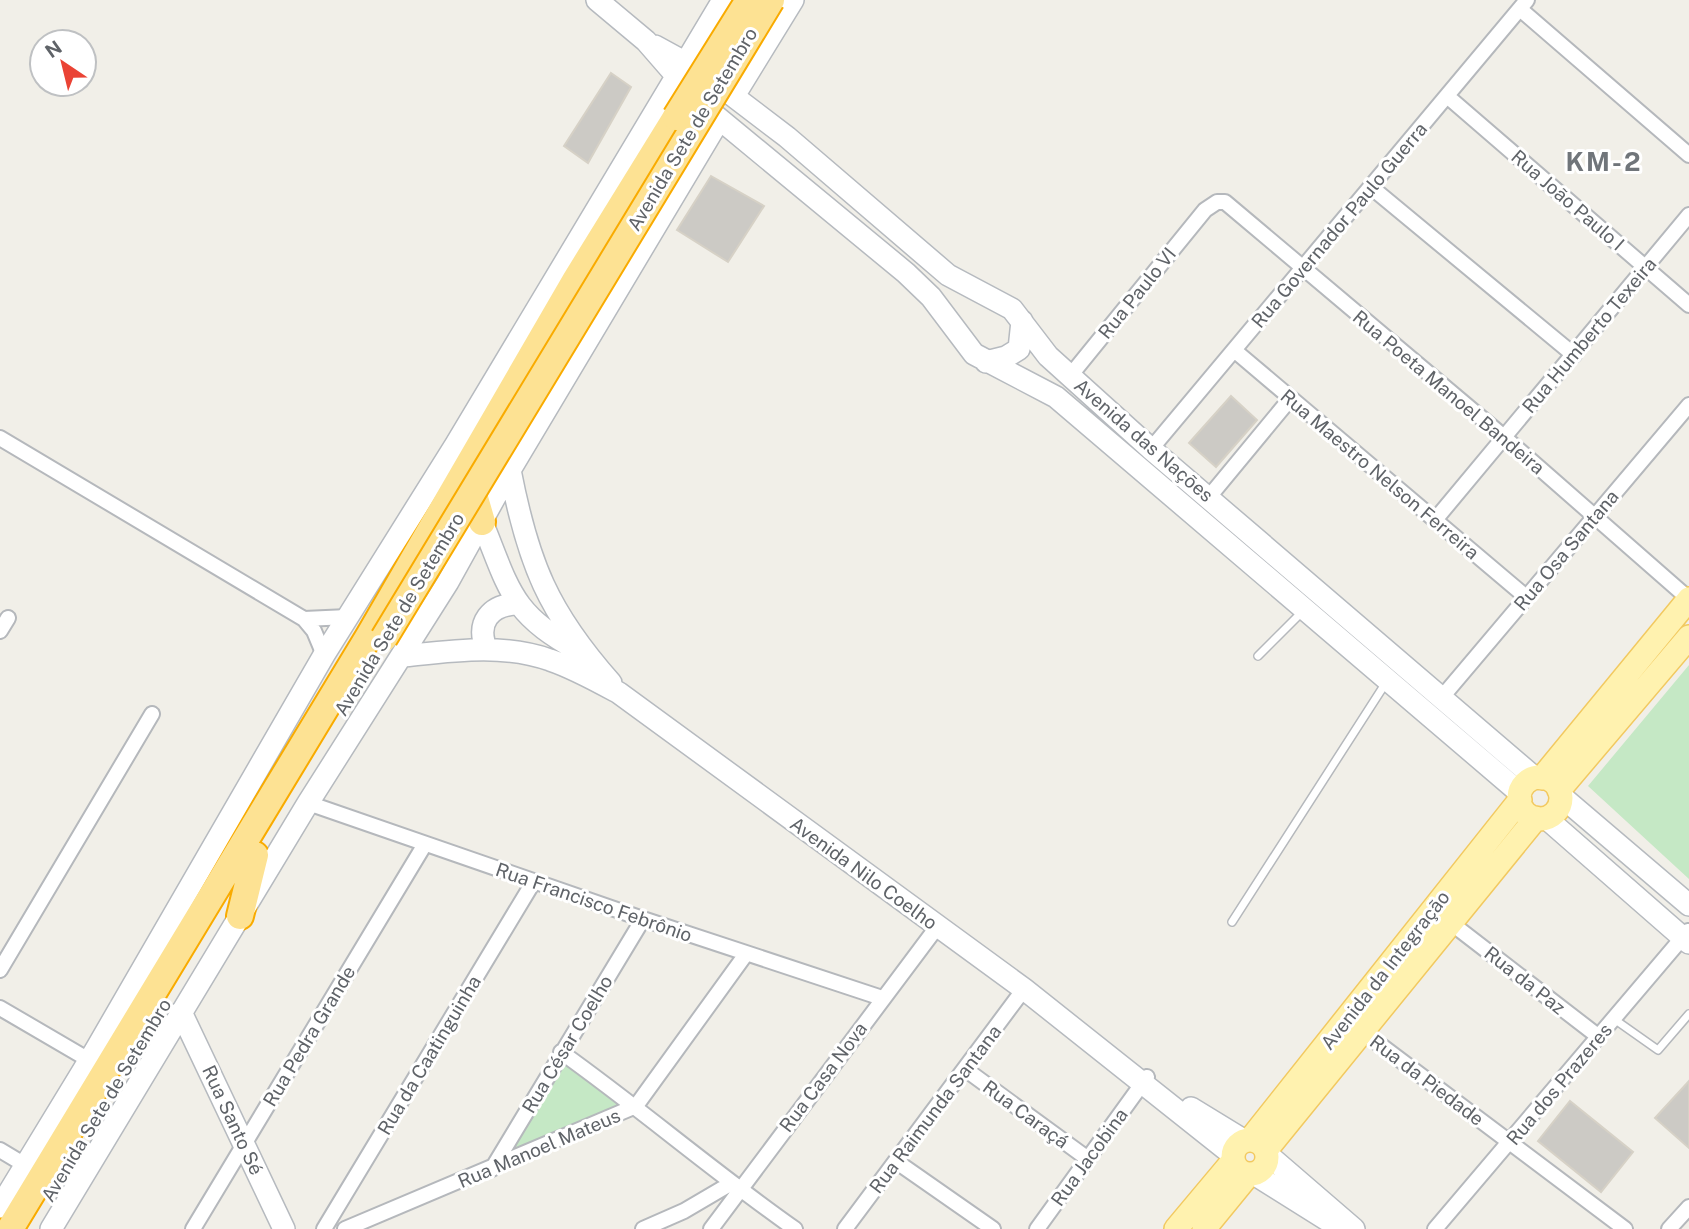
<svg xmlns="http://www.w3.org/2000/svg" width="1689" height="1229" viewBox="0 0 1689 1229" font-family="'Public Sans',sans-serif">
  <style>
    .green { fill: #c5e8c5 }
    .building { fill: #cccac5; stroke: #d6d1c6; stroke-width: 2 }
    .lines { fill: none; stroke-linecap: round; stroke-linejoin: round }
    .lane-casing { stroke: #b5b8bc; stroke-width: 10 }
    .street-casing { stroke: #b5b8bc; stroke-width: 18 }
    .secondary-casing { stroke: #b6babf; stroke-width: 24 }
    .primary-casing { stroke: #f2c960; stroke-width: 26 }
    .highway-casing { stroke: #f9ab00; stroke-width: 30 }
    .lane { stroke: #fff; stroke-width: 7 }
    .street { stroke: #fff; stroke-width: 14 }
    .secondary { stroke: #fff; stroke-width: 21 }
    .primary { stroke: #fff2af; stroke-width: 23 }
    .highway { stroke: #fde293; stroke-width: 26 }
    .highway-bridge-casing { stroke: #f9ab00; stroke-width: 30; stroke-linecap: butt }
    .highway-bridge { stroke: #fde293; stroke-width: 26 }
    .labels { text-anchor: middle; stroke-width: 6; stroke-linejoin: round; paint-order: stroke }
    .street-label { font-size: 19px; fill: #5f6368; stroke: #fff }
    .district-label { font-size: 26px; font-weight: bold; letter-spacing: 2px; fill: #70757a; stroke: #fff }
  </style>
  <rect width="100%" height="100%" fill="#f1efe8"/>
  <path class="green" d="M 1689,665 L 1689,879 L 1588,786 Z
    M 564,1063 L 631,1105 L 501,1162 Z"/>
  <path class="building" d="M 611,73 L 631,87 L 588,163 L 564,146 Z
    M 711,176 L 764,206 L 728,262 L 677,230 Z
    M 1231,396 L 1257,420 L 1216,467 L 1189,443 Z
    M 1689,1081 L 1689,1148 L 1655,1118 Z
    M 1570,1101 L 1633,1152 L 1601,1192 L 1538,1141 Z"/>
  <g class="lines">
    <defs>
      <path id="lane" d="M 1258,656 L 1302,612
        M 1232,922 L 1387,681
        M 1614,1019 L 1658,1050 L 1689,1014"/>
      <path id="street" d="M 1520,9 L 1689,155
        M 1447,96 L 1689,305
        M 1371,187 L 1574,355
        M 1234,350 L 1526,597
        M 1070,376 L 1205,210 L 1217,202 L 1225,202 L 1504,437 L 1689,599
        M 0,438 L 304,619 L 314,631 L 324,655
        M 1151,449 L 1527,0
        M 1209,497 L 1290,399
        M 1435,520 L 1689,215
        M 304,619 L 348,617
        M 0,631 L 8,618
        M 1443,696 L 1689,405
        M 308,803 L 643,919 L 882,998
        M 1451,923 L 1599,1037
        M 0,970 L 152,714
        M 0,1008 L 89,1060
        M 1363,1032 L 1625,1229
        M 561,1052 C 641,1109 715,1173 795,1229
        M 965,1069 L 1088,1159
        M 0,1150 L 25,1165
        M 897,1162 L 993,1229
        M 492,1169 L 643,919
        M 193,1229 L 425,844
        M 324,1229 L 534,881
        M 345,1229 L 636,1106 L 746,954
        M 643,1229 L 684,1211 L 730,1184
        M 711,1229 L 937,927
        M 845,1229 L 1024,989
        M 1037,1229 L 1147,1077
        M 1435,1229 L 1688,931
        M 1669,1229 L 1689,1207"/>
      <path id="secondary" d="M 597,0 L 646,41 L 686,87
        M 655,46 L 699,70 L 787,137 L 948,275 L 1012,309 L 1048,356 L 1151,449 L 1535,778
        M 686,62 L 723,0
        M 734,96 L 793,0
        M 711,112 L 906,273 L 931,297 L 974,354 L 1056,397 L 1520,793
        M 986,362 L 1006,357 L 1019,349 L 1022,321
        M 510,470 C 528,563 548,612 611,683
        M 482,522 C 509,588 511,615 578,650
        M 487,650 C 475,623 490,604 519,604
        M 403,656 C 451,651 503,643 550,660 C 574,668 597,681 619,693 L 1024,989 L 1233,1155
        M 1561,796 L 1689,905
        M 1546,818 L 1689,943
        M 181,1012 L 284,1229
        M 1191,1108 L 1245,1141
        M 1267,1154 L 1354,1229
        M 1254,1174 L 1332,1223
        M 0,1207 L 95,1051 L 324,655 L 456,444 L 676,77
        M 51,1229 L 308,803 L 448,582 L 510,470 L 719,120"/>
      <path id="primary" d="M1519 798a21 21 0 1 1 42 0a21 21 0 1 1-42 0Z
        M 1542,778 L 1689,599
        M 1559,790 L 1689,637
        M1233 1157a17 17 0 1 1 34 0a17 17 0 1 1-34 0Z
        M 1250,1140 L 1520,800
        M 1266,1150 L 1536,818
        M 1176,1229 L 1233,1161
        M 1204,1229 L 1249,1174"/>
      <path id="highway" d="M 473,491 L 482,522
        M 240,916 L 255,855
        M 10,1229 L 369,636 L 576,279 L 676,117"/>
    </defs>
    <use href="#lane" class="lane-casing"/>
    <use href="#street" class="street-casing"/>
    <use href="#secondary" class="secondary-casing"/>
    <use href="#primary" class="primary-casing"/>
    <use href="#highway" class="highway-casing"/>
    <use href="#lane" class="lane"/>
    <use href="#street" class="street"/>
    <use href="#secondary" class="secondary"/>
    <use href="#primary" class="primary"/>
    <use href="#highway" class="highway"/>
    <defs>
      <path id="highway-bridge" d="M 676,117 L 749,0
        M 384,638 L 771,0"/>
    </defs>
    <use href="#highway-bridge" class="highway-bridge-casing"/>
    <use href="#highway-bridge" class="highway-bridge"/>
  </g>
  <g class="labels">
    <g class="street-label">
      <text transform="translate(692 129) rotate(-59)" y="7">Avenida Sete de Setembro</text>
      <text transform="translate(1568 200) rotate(41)" y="7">Rua João Paulo I</text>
      <text transform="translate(1339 225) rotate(-50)" y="7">Rua Governador Paulo Guerra</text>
      <text transform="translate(1137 293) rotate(-51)" y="7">Rua Paulo VI</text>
      <text transform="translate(1589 335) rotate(-50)" y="7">Rua Humberto Texeira</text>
      <text transform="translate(1449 392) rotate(40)" y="7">Rua Poeta Manoel Bandeira</text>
      <text transform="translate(1144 440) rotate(41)" y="7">Avenida das Nações</text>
      <text transform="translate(1380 474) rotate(40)" y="7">Rua Maestro Nelson Ferreira</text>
      <text transform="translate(1566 550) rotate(-50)" y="7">Rua Osa Santana</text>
      <text transform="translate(399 614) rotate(-59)" y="7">Avenida Sete de Setembro</text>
      <text transform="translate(864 873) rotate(36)" y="7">Avenida Nilo Coelho</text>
      <text transform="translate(594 902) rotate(19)" y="7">Rua Francisco Febrônio</text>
      <text transform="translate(1385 970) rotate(-52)" y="7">Avenida da Integração</text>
      <text transform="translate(1525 980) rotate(38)" y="7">Rua da Paz</text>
      <text transform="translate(309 1036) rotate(-59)" y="7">Rua Pedra Grande</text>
      <text transform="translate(567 1044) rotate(-59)" y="7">Rua César Coelho</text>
      <text transform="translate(429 1055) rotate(-59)" y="7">Rua da Caatinguinha</text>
      <text transform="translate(823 1077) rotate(-53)" y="7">Rua Casa Nova</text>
      <text transform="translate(1427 1080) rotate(37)" y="7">Rua da Piedade</text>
      <text transform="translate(1559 1084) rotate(-50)" y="7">Rua dos Prazeres</text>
      <text transform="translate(106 1100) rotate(-59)" y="7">Avenida Sete de Setembro</text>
      <text transform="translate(935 1109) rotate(-53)" y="7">Rua Raimunda Santana</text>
      <text transform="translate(1026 1114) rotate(36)" y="7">Rua Caraçá</text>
      <text transform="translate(233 1120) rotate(65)" y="7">Rua Santo Sé</text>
      <text transform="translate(539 1148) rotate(-23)" y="7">Rua Manoel Mateus</text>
      <text transform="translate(1089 1157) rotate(-54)" y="7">Rua Jacobina</text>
    </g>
    <g class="district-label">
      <text x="1604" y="171">KM-2</text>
    </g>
  </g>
  <g transform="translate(63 63) rotate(325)"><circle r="33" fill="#ffffff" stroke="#bfc1c3" stroke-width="2"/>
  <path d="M0-5L12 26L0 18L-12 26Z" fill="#ea4335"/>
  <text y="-10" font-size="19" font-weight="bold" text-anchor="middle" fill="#5f6368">N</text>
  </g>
</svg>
